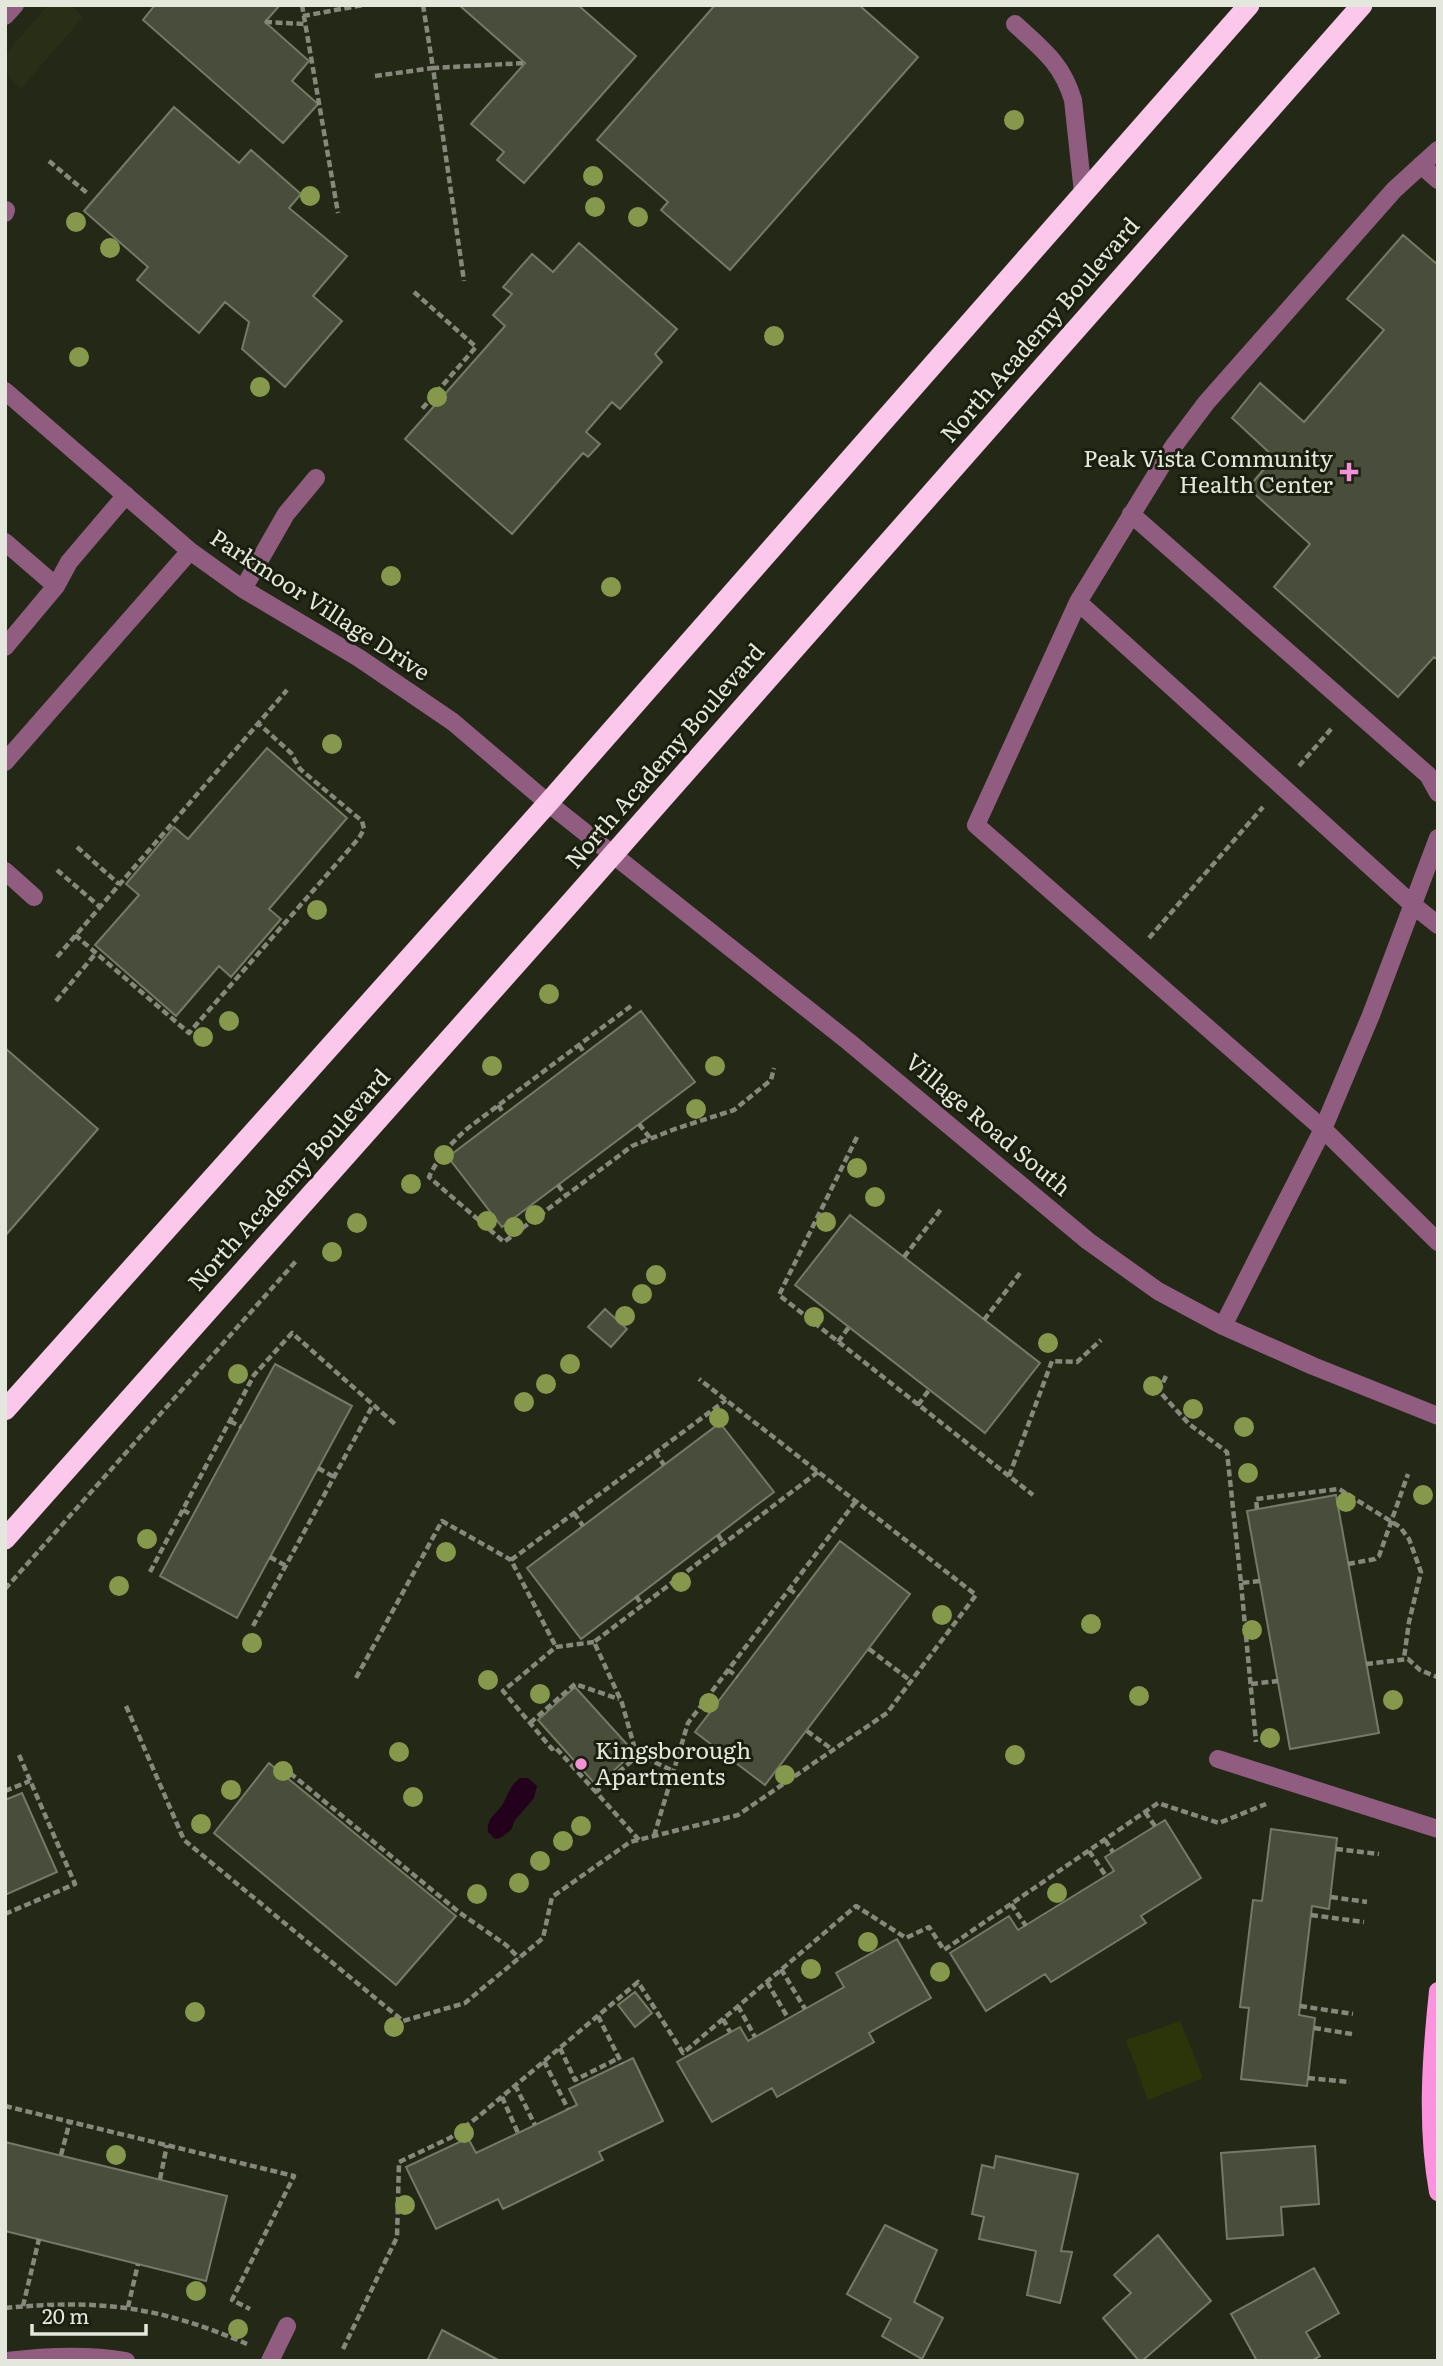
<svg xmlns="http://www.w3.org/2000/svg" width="1443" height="2366" viewBox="0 0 1443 2366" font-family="Literata,serif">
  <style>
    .built { fill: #292f17 }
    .green { fill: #2c340a }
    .water { fill: #23001b }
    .building { fill: #494e3c; stroke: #757a66; stroke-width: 2 }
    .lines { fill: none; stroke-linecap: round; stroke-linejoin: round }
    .path { stroke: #85887a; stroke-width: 4.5; stroke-dasharray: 7 3.5; stroke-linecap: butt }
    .minor { stroke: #905d81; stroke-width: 18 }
    .major { stroke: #fc91dd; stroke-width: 18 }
    .highway { stroke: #fbc7ea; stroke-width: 21 }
    .tree { fill: #86984b }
    .poi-dot { fill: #f391d6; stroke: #1a1e0e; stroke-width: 2.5 }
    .labels { text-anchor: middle; stroke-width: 6; stroke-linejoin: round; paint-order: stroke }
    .street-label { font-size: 23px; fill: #e4e7dc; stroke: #1a1e0e }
    .poi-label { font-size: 23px; fill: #e4e7dc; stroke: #1a1e0e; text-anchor: end }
  </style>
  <rect width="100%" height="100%" fill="#242817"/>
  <path class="built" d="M 48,5 L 70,5 L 83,17 L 21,88 L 5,73 L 5,55 Z"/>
  <path class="green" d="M 1180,2021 L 1203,2078 L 1148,2100 L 1126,2040 Z"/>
  <path class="water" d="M 520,1778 L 528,1778 L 537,1786 L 534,1798 L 515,1820 L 511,1830 L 500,1838 L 495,1839 L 488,1832 C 486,1817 498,1814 504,1802 C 509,1792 511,1785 520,1778 Z"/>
  <path class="building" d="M 155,5 L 280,5 L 265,22 L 309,61 L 292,81 L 318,104 L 283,143 L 143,20 Z
    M 459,5 L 578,5 L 636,56 L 524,183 L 497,160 L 504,152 L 471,124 L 525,63 Z
    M 715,5 L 859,5 L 918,57 L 730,270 L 661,210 L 668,202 L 597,140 Z
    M 174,107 L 239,163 L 251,150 L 301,194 L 289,208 L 347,256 L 313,296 L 342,321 L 285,387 L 242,349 L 249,322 L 225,302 L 199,333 L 137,280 L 148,267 L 84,211 Z
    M 1403,235 L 1438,265 L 1438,660 L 1434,657 L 1398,697 L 1274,587 L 1310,544 L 1248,488 L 1274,457 L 1232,418 L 1260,383 L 1304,422 L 1384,330 L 1347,299 Z
    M 579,243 L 677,329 L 655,354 L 662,362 L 620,409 L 612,402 L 586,432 L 600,444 L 588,457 L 583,453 L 512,534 L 405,439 L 505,326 L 493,315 L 512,294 L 503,287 L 532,254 L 553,272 Z
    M 267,748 L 347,818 L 269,909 L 281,919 L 231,977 L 219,966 L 176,1016 L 95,945 L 139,895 L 126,884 L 174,827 L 188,839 Z
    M 641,1011 L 695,1082 L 502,1227 L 448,1157 Z
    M 5,1048 L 98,1129 L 5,1236 Z
    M 850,1215 L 1040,1363 L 985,1433 L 795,1285 Z
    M 605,1309 L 627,1329 L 611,1347 L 588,1327 Z
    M 275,1364 L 352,1406 L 237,1618 L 160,1576 Z
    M 720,1423 L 774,1492 L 581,1639 L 527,1568 Z
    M 1336,1495 L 1379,1733 L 1290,1749 L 1247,1511 Z
    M 840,1541 L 910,1594 L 765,1785 L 695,1732 Z
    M 575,1687 L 634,1752 L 597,1786 L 538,1720 Z
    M 269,1763 L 456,1916 L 396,1985 L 214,1833 Z
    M 22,1793 L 57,1872 L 5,1895 L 5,1800 Z
    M 1165,1820 L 1201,1878 L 1141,1916 L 1146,1923 L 1051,1982 L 1045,1974 L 986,2011 L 950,1953 L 1009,1916 L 1018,1930 L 1114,1871 L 1105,1857 Z
    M 1271,1829 L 1337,1838 L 1329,1909 L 1312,1906 L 1299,2015 L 1315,2018 L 1307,2086 L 1241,2079 L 1249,2008 L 1240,2007 L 1253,1900 L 1262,1901 Z
    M 897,1939 L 931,1998 L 869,2033 L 874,2042 L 777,2097 L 772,2088 L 712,2122 L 677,2062 L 740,2027 L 748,2041 L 805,2009 L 844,1987 L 836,1973 Z
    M 635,1992 L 652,2013 L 635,2027 L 618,2005 Z
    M 633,2058 L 663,2121 L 599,2152 L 603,2160 L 503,2209 L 498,2199 L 436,2229 L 406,2167 L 468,2138 L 476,2153 L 577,2105 L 569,2089 Z
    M 5,2142 L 227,2196 L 206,2281 L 5,2231 Z
    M 1315,2146 L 1319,2204 L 1281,2207 L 1283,2235 L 1227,2239 L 1221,2153 Z
    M 996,2156 L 1078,2174 L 1061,2251 L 1072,2252 L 1060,2303 L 1027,2295 L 1036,2251 L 979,2239 L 984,2217 L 972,2214 L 982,2165 L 994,2168 Z
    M 885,2225 L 937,2250 L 914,2302 L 943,2318 L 922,2359 L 882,2336 L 891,2319 L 847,2294 Z
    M 1158,2235 L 1211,2301 L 1142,2361 L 1139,2361 L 1103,2318 L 1131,2293 L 1114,2275 Z
    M 1314,2268 L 1339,2313 L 1306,2332 L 1320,2356 L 1311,2361 L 1257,2361 L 1231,2314 Z
    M 442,2330 L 500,2361 L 427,2361 Z"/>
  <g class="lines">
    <path class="path" d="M 302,5 L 338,213
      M 423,5 L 433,68 L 525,63
      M 303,16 L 363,5
      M 265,22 L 304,24
      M 375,76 L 433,68 L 464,281
      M 49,161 L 87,193
      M 414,292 L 476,347 L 421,410
      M 1299,766 L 1332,728
      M 77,847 L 119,884
      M 57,870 L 100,907
      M 75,935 L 189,1033 L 359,838 L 364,829 L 362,821 L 300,769 L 291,753 L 258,723
      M 1149,938 L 1263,807
      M 57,957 L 287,690
      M 56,1001 L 96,953
      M 631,1006 L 468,1128 C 451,1143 439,1156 429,1177 L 504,1242 L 632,1146 L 675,1129 L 734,1110 L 771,1080 L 774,1068
      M 579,1045 L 585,1054
      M 498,1105 L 504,1114
      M 639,1124 L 650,1138
      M 857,1137 L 779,1295 L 1033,1495
      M 558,1185 L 566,1196
      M 904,1257 L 942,1208
      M 984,1320 L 1020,1273
      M 838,1342 L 849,1327
      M 1166,1376 L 1159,1391 L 1189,1424 L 1227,1452 L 1241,1583 L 1260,1581
      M 918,1405 L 929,1390
      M 230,1421 L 241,1427
      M 655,1452 L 664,1465
      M 318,1468 L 334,1477
      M 1009,1476 L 1052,1361 L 1077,1362 L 1101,1340
      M 1257,1509 L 1256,1499 L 1339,1489 L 1400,1527 L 1409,1539 L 1421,1572 L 1409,1622 L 1404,1658
      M 183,1510 L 192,1515
      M 574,1513 L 583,1526
      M 718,1535 L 723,1543
      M 270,1557 L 286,1566
      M 511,1560 L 726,1400
      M 1348,1564 L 1375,1559 L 1379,1556 L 1408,1474
      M 150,1572 L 254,1375 L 292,1333 L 396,1425
      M 1241,1583 L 1256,1742
      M 5,1589 L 297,1260
      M 789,1589 L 799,1596
      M 636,1596 L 642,1605
      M 253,1626 L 373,1405
      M 594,1642 L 556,1647 L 503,1691 L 552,1749 L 555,1747 L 596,1792
      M 869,1649 L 911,1681
      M 1366,1664 L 1408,1659 L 1420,1670 L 1437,1677
      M 728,1670 L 738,1677
      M 356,1678 L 442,1521 L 511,1560 L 556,1647
      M 1251,1684 L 1278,1681
      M 126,1706 L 184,1840 L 403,2021 L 465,2003 L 543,1938 L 552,1897 L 630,1842 L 738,1815 L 887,1713 L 976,1595 L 699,1379
      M 530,1723 L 575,1684 L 619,1699
      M 807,1731 L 833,1750
      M 636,1753 L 673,1771
      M 290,1773 L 460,1913 L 506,1945 L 519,1958
      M 5,1791 L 30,1781
      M 1145,1812 L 1155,1826
      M 654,1836 L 688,1723 L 856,1501
      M 639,1840 L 596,1792 L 635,1758 L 636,1753 L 622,1703 L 594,1642 L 818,1472
      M 1105,1840 L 1113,1852
      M 1336,1849 L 1379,1854
      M 1089,1851 L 1106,1876
      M 1331,1897 L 1367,1902
      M 1011,1904 L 1026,1926
      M 5,1914 L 75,1884 L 19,1755
      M 1311,1915 L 1364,1922
      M 781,1969 L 805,2009
      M 767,1982 L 788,2018
      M 738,2006 L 755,2037
      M 1300,2006 L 1353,2014
      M 598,2016 L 622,2064
      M 723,2019 L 730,2032
      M 1314,2028 L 1352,2034
      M 560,2048 L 575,2080 L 619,2058
      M 544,2061 L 568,2109
      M 1308,2078 L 1350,2082
      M 515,2085 L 535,2125
      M 502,2097 L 518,2133
      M 5,2106 L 294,2176 L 232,2300 L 250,2309
      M 61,2155 L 70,2121
      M 160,2179 L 167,2145
      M 23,2306 L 39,2239
      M 128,2307 L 138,2264
      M 5,2308 C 99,2299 159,2306 247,2344
      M 343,2349 L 397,2237 L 399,2162 L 450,2138 L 479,2116 L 638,1982 L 683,2053 L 856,1906 L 906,1938 L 929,1927 L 944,1950 L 1158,1803 L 1219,1823 L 1266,1804"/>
    <path class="minor" d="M 5,16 L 15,5
      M 1015,24 C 1042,49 1062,63 1073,100 L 1083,193
      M 1438,150 L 1394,190 L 1206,403 L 1173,447 L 1078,602 L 976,825 L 1323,1129 L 1438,1242
      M 1421,165 L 1438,180
      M 5,213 L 6,210
      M 5,391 L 190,551 L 243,589 L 359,658 L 453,722 L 548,803 L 849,1042 L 1088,1241 L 1158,1291 L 1223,1326 L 1313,1366 L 1438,1416
      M 1131,514 L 1428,775 L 1438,793
      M 5,542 L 56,586
      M 243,589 L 286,514 L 316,478
      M 1078,602 L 1413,905 L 1438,925
      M 5,647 L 56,586 L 69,562 L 126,495
      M 5,762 L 190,551
      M 5,871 L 34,897
      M 1223,1326 L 1323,1129 L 1371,1015 L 1438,838
      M 1218,1759 L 1438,1829
      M 7,2361 C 47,2356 86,2354 126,2361
      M 270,2361 L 287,2326"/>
    <path class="major" d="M 1438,1991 C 1431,2057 1426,2126 1438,2192"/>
    <path class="highway" d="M 5,1410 L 548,803 L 1249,5
      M 5,1539 L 573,900 L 1362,5"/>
  </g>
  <g class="tree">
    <circle cx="1014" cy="120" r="10"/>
    <circle cx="593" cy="176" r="10"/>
    <circle cx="310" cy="196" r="10"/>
    <circle cx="595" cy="207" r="10"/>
    <circle cx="638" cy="217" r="10"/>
    <circle cx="76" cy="222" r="10"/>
    <circle cx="110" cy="248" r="10"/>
    <circle cx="774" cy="336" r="10"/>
    <circle cx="79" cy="357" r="10"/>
    <circle cx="260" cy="387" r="10"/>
    <circle cx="437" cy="397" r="10"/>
    <circle cx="391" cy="576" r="10"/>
    <circle cx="611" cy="587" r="10"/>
    <circle cx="332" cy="744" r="10"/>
    <circle cx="317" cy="910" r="10"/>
    <circle cx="549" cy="994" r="10"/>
    <circle cx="229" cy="1021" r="10"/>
    <circle cx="203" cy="1037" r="10"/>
    <circle cx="492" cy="1066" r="10"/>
    <circle cx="715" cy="1066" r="10"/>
    <circle cx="696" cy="1109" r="10"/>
    <circle cx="444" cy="1155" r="10"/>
    <circle cx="857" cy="1168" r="10"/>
    <circle cx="411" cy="1184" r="10"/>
    <circle cx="875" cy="1197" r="10"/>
    <circle cx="535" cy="1215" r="10"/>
    <circle cx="487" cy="1221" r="10"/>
    <circle cx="826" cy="1222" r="10"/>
    <circle cx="357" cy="1223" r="10"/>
    <circle cx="514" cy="1227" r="10"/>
    <circle cx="332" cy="1252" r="10"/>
    <circle cx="656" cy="1275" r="10"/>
    <circle cx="642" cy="1294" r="10"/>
    <circle cx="625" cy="1316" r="10"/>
    <circle cx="814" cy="1317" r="10"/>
    <circle cx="1048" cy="1343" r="10"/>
    <circle cx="570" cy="1364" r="10"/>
    <circle cx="238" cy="1374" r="10"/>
    <circle cx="546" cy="1384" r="10"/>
    <circle cx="1153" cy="1386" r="10"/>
    <circle cx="524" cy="1402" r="10"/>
    <circle cx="1193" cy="1409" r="10"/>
    <circle cx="719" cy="1418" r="10"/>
    <circle cx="1244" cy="1427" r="10"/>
    <circle cx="1248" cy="1473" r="10"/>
    <circle cx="1423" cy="1495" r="10"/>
    <circle cx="1346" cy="1502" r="10"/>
    <circle cx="147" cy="1539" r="10"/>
    <circle cx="446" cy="1552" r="10"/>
    <circle cx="681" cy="1582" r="10"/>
    <circle cx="119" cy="1586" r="10"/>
    <circle cx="942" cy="1615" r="10"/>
    <circle cx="1091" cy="1624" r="10"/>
    <circle cx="1252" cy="1630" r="10"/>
    <circle cx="252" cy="1643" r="10"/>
    <circle cx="488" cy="1680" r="10"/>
    <circle cx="540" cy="1694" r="10"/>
    <circle cx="1139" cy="1696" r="10"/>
    <circle cx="1393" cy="1700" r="10"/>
    <circle cx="709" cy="1703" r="10"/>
    <circle cx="1270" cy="1738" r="10"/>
    <circle cx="399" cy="1752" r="10"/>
    <circle cx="1015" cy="1755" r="10"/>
    <circle cx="283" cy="1771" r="10"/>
    <circle cx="785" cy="1775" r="10"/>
    <circle cx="231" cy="1790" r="10"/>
    <circle cx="413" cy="1797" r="10"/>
    <circle cx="201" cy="1824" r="10"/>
    <circle cx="581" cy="1826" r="10"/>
    <circle cx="563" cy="1841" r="10"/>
    <circle cx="540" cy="1861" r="10"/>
    <circle cx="519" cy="1883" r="10"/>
    <circle cx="1057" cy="1893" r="10"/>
    <circle cx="477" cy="1894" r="10"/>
    <circle cx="868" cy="1942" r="10"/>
    <circle cx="811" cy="1969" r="10"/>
    <circle cx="940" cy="1972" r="10"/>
    <circle cx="195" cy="2012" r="10"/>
    <circle cx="394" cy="2027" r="10"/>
    <circle cx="464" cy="2133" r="10"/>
    <circle cx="116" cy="2155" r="10"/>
    <circle cx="405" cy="2205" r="10"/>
    <circle cx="196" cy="2291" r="10"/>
    <circle cx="238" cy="2329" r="10"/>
  </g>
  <g class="poi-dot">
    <path d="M1345.5 461.5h7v7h7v7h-7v7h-7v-7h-7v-7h7z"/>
    <circle cx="581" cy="1764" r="7"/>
  </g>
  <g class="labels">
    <g class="street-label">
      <text transform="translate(1040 330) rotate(-49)" y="8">North Academy Boulevard</text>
      <text transform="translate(320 605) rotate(33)" y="8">Parkmoor Village Drive</text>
      <text transform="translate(665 756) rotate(-49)" y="8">North Academy Boulevard</text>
      <text transform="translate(988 1125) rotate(40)" y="8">Village Road South</text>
      <text transform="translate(289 1180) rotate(-48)" y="8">North Academy Boulevard</text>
    </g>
    <g class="poi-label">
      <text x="1333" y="467">Peak Vista Community<tspan x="1333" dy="26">Health Center</tspan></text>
      <text x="595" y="1759" text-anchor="start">Kingsborough<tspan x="595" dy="26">Apartments</tspan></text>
    </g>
  </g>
  <rect width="1443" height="2366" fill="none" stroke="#e4e7dc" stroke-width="14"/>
  <path d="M32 2324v10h114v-10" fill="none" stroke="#e4e7dc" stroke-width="3.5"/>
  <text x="42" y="2324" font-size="21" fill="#e4e7dc" stroke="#1a1e0e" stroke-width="5" paint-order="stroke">20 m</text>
</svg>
